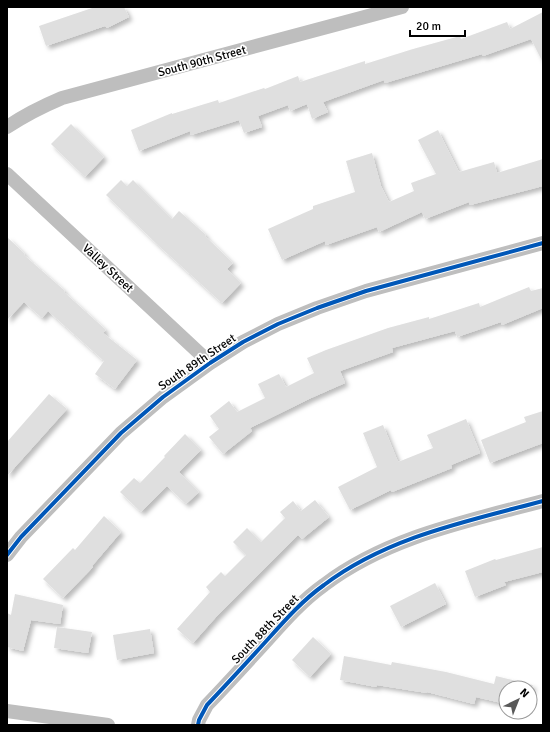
<svg xmlns="http://www.w3.org/2000/svg" width="550" height="732" viewBox="0 0 550 732" font-family="Signika,sans-serif">
  <style>
    .building { fill: #dfdfdf; filter: url(#shadow) }
    .lines { fill: none; stroke-linecap: round; stroke-linejoin: round }
    .street { stroke: #bebebe; stroke-width: 14 }
    .cycleway-casing { stroke: #fff; stroke-width: 6 }
    .cycleway { stroke: #0057b8; stroke-width: 4 }
    .labels { text-anchor: middle; stroke-width: 3.5; stroke-linejoin: round; paint-order: stroke }
    .street-label { font-size: 12px; fill: #000; stroke: #fff }
  </style>
  <defs>
    <filter id="shadow"><feDropShadow dx="3.5" dy="3.5" stdDeviation="2" flood-color="#0004"/></filter>
  </defs>
  <rect width="100%" height="100%" fill="#fff"/>
  <path class="building" d="M 95,7 L 124,7 L 129,17 L 107,28 L 105,26 L 46,46 L 39,26 Z
    M 543,12 L 543,63 L 531,39 L 483,56 L 482,54 L 385,83 L 384,80 L 323,102 L 328,112 L 312,119 L 307,104 L 290,111 L 288,105 L 258,116 L 262,127 L 244,133 L 239,120 L 191,135 L 190,131 L 139,151 L 131,130 L 172,113 L 172,114 L 218,100 L 219,103 L 264,88 L 265,89 L 298,76 L 300,82 L 365,61 L 365,64 L 413,49 L 460,36 L 461,39 L 507,22 L 510,29 Z
    M 71,124 L 104,157 L 85,177 L 51,144 Z
    M 438,130 L 459,172 L 494,162 L 497,173 L 543,159 L 543,186 L 470,205 L 469,202 L 425,219 L 422,212 L 379,232 L 377,227 L 326,245 L 325,241 L 282,260 L 268,229 L 313,209 L 313,206 L 355,192 L 346,161 L 372,153 L 381,186 L 389,202 L 414,191 L 411,183 L 436,174 L 418,140 Z
    M 121,180 L 127,186 L 133,180 L 172,219 L 179,211 L 206,235 L 205,236 L 233,263 L 227,269 L 241,283 L 222,303 L 160,247 L 106,195 Z
    M 7,237 L 25,254 L 24,255 L 65,291 L 64,292 L 106,330 L 103,333 L 137,360 L 115,389 L 95,374 L 104,361 L 48,311 L 42,318 L 24,302 L 7,320 Z
    M 529,287 L 531,291 L 543,288 L 543,308 L 502,325 L 501,322 L 457,337 L 455,331 L 392,348 L 393,352 L 340,371 L 345,383 L 311,398 L 250,428 L 252,431 L 223,454 L 209,437 L 219,429 L 210,416 L 229,401 L 237,412 L 265,398 L 258,384 L 279,374 L 286,387 L 314,373 L 307,358 L 326,350 L 388,328 L 429,317 L 429,319 L 479,303 L 480,307 Z
    M 49,394 L 67,409 L 7,476 L 7,442 Z
    M 543,411 L 543,443 L 490,463 L 481,440 L 526,422 L 524,417 Z
    M 466,419 L 480,453 L 451,465 L 452,468 L 392,492 L 391,490 L 350,510 L 338,487 L 377,467 L 363,433 L 383,425 L 398,462 L 433,448 L 427,435 Z
    M 185,434 L 201,450 L 179,472 L 199,492 L 186,504 L 167,486 L 141,512 L 120,492 L 134,478 L 140,483 L 165,457 L 164,456 Z
    M 315,500 L 329,517 L 302,539 L 298,535 L 216,617 L 193,643 L 177,629 L 210,592 L 206,587 L 221,572 L 225,576 L 246,555 L 233,542 L 247,528 L 261,542 L 285,518 L 280,512 L 293,501 L 301,511 Z
    M 104,516 L 121,532 L 92,566 L 93,567 L 63,598 L 43,579 L 73,548 L 75,550 Z
    M 543,547 L 543,572 L 504,582 L 506,585 L 475,597 L 465,571 L 495,559 L 496,560 Z
    M 435,583 L 446,604 L 401,627 L 390,606 Z
    M 15,594 L 63,605 L 60,624 L 31,620 L 23,651 L 7,647 L 7,613 L 11,615 Z
    M 57,627 L 92,632 L 88,653 L 54,648 Z
    M 150,629 L 154,653 L 117,660 L 113,635 Z
    M 313,637 L 331,654 L 310,677 L 292,660 Z
    M 344,656 L 391,665 L 392,662 L 446,672 L 494,684 L 496,676 L 533,685 L 530,696 L 530,688 L 506,688 L 506,704 L 476,697 L 474,704 L 427,692 L 427,693 L 377,685 L 376,687 L 340,680 Z"/>
  <g class="lines">
    <path class="street" d="M 7,127 C 25,115 43,106 62,98 L 402,7
      M 7,174 L 210,363
      M 7,555 L 21,537 L 121,433 L 163,397 L 210,363 L 243,342 L 278,324 L 317,308 L 366,291 L 543,243
      M 7,711 L 108,725
      M 198,725 L 199,720 L 207,705 C 228,683 249,660 269,638 C 286,619 303,600 324,585 C 387,537 468,521 543,501"/>
    <defs>
      <path id="cycleway" d="M 7,555 L 21,537 L 121,433 L 163,397 L 210,363 L 243,342 L 278,324 L 317,308 L 366,291 L 543,243
        M 198,725 L 199,720 L 207,705 C 228,683 249,660 269,638 C 286,619 303,600 324,585 C 387,537 468,521 543,501"/>
    </defs>
    <use href="#cycleway" class="cycleway-casing"/>
    <use href="#cycleway" class="cycleway"/>
  </g>
  <g class="labels">
    <g class="street-label">
      <text transform="translate(202 61) rotate(-15)" y="4">South 90th Street</text>
      <text transform="translate(108 268) rotate(43)" y="4">Valley Street</text>
      <text transform="translate(197 362) rotate(-34)" y="4">South 89th Street</text>
      <text transform="translate(265 629) rotate(-46)" y="4">South 88th Street</text>
    </g>
  </g>
  <rect width="550" height="732" fill="none" stroke="#000000" stroke-width="16"/>
  <g transform="translate(518 700) rotate(43)"><circle r="19" fill="#ffffff" stroke="#999999"/>
  <path d="M0-3L7 15L0 10L-7 15Z" fill="#595959"/>
  <text y="-6" font-size="11" font-weight="bold" text-anchor="middle" fill="#000000">N</text>
  </g>
  <path d="M410 30v6h55v-6" fill="none" stroke="#000000" stroke-width="2"/>
  <text x="416" y="30" font-size="12" fill="#000000" stroke="#ffffff" stroke-width="3" paint-order="stroke">20 m</text>
</svg>
